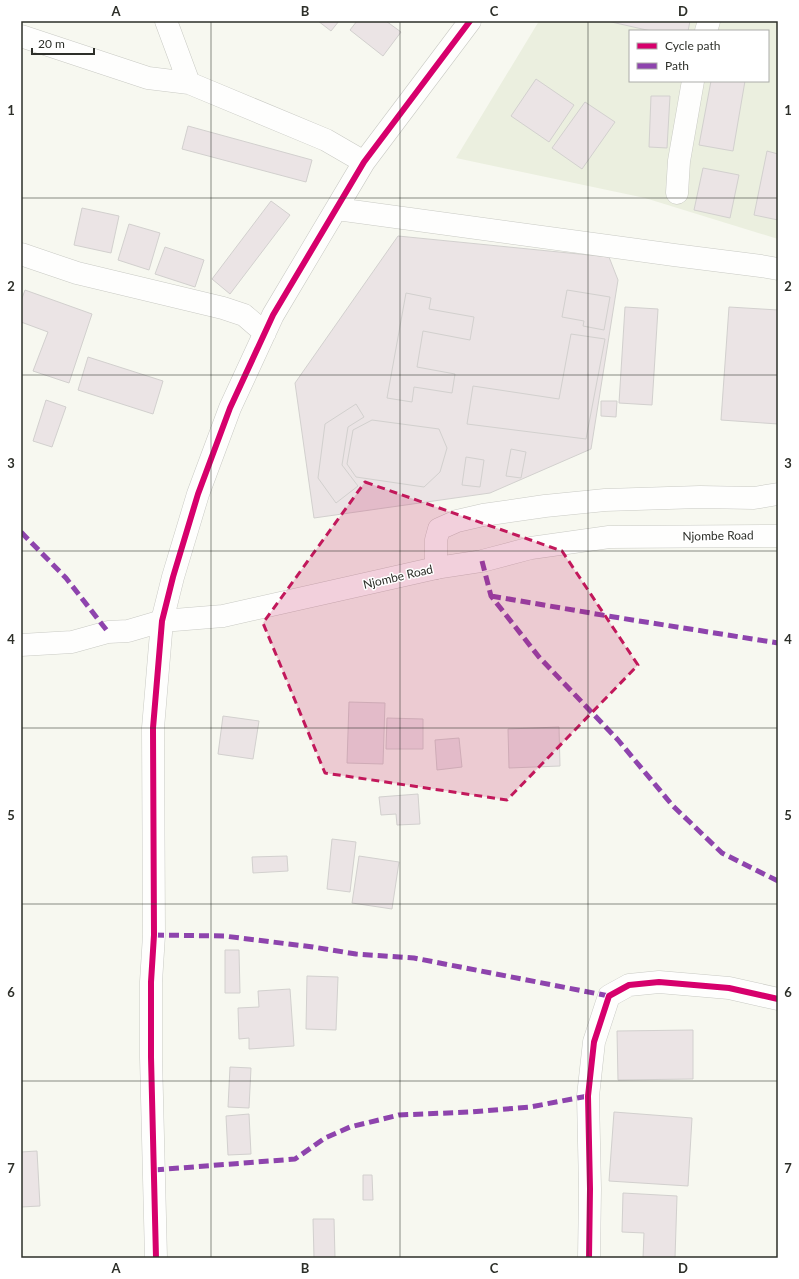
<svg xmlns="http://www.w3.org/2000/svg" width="799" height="1279" viewBox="0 0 799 1279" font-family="Lato,sans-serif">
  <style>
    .built { fill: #ebefdf; fill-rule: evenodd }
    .building { fill: #ebe4e5; stroke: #d2d0ce }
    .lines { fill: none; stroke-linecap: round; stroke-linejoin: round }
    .minor-casing { stroke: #c9cac4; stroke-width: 23 }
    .highway-casing { stroke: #c9cac4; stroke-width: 23 }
    .minor { stroke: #fefefd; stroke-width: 22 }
    .highway { stroke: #fefefd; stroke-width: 22 }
    .quiet { stroke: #8e44ad; stroke-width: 5; stroke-dasharray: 10 5; stroke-linecap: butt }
    .cycleway-casing { stroke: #fff; stroke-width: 8 }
    .cycleway { stroke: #d6006c; stroke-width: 6 }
    .marked { fill: #c2185b; fill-opacity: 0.2; stroke: #c2185b; stroke-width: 3; stroke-dasharray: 8 5; stroke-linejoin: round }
    .grid { fill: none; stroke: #2d2f29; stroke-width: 1; stroke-opacity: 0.55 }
    .labels { text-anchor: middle; stroke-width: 3; stroke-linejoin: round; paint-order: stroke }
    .street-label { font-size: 12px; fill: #2d2f29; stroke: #fff }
    .neatline { fill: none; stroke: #2d2f29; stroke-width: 1.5 }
    .grid-label { font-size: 13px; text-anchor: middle; font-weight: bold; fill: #2d2f29 }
  </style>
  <rect width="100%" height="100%" fill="#f7f8f0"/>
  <path class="built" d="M 539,21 L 778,21 L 778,239 L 645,198 L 456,158 ZM 630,31 L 768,31 L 768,81 L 630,81 Z"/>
  <path class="building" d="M 318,21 L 339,21 L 331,31 Z
    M 357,21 L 386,21 L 401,32 L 383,56 L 350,30 Z
    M 607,21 L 690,21 L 688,31 L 651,31 Z
    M 536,79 L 574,105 L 549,142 L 511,116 Z
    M 711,81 L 745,81 L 733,151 L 699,145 Z
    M 651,96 L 670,96 L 667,148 L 649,147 Z
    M 585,102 L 615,122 L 582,169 L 552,148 Z
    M 188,126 L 312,160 L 306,182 L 182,149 Z
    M 767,151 L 778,154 L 778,220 L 754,215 Z
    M 703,168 L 739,175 L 730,218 L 694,210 Z
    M 271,201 L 290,215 L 230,294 L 212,279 Z
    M 82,208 L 119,216 L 111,253 L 74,245 Z
    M 129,224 L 160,233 L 149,270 L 118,260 Z
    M 398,236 L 609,257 L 618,280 L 591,449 L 490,493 L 314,518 L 295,383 Z
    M 165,247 L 204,260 L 195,287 L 155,274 Z
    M 25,290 L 92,314 L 69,383 L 33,371 L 48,332 L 21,322 L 21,301 Z
    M 567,290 L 610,297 L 604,330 L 583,326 L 584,321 L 562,317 Z
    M 406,293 L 431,298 L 429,309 L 474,317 L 470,340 L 423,331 L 417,367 L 455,374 L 452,393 L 414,387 L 412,402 L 387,398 Z
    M 625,307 L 658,309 L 652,405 L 619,403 Z
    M 729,307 L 778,310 L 778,424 L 721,420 Z
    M 571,334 L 605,339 L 586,439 L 467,424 L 473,386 L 559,399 Z
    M 88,357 L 163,381 L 153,414 L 78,390 Z
    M 46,400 L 66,407 L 52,447 L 33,441 Z
    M 601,401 L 617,401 L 616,417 L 601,416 Z
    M 356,404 L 364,417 L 348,427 L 342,465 L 358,486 L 336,503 L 318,478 L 325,424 Z
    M 372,420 L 439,429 L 447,448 L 440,472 L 424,487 L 356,477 L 347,464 L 353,430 Z
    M 511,449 L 526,452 L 521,478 L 506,476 Z
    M 466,457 L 484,460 L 480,487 L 462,485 Z
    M 349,702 L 385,703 L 383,764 L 347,763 Z
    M 223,716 L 259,721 L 253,759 L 218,754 Z
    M 387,718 L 423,719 L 423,749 L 386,749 Z
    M 559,727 L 560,766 L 509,768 L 508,729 Z
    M 459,738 L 462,767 L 437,770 L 435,740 Z
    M 418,794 L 420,824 L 397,825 L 396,814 L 381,815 L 379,797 Z
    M 332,839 L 356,842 L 350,892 L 327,889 Z
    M 287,856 L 288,871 L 253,873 L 252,857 Z
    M 359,856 L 399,862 L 392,909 L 352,903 Z
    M 225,950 L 239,950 L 240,993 L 225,993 Z
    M 307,976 L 338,977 L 336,1030 L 306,1029 Z
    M 290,989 L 294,1046 L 249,1049 L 249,1038 L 239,1039 L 238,1008 L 259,1007 L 258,991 Z
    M 693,1030 L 693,1079 L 618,1080 L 617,1031 Z
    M 230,1067 L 251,1068 L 249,1108 L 228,1107 Z
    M 614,1112 L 692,1118 L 688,1186 L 609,1181 Z
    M 249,1114 L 251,1154 L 228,1155 L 226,1116 Z
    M 37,1151 L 40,1206 L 21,1207 L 21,1152 Z
    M 363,1175 L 372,1175 L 373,1200 L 363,1200 Z
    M 623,1193 L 677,1196 L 675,1258 L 643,1258 L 644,1233 L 622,1232 Z
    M 313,1219 L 334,1219 L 335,1258 L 314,1258 Z"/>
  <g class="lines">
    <defs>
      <path id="minor" d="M 166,21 L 189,83
        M 706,31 L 709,21
        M 21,36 L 148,78 L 189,83 L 326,140 L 364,162
        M 677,193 L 679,161 L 693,81
        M 337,209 L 674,255 L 761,266 L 778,269
        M 21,254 L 77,273 L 223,308 L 244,315 L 265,333
        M 436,568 L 436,540 L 439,529 L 457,521 L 483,515 L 545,506 L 605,500 L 700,497 L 754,498 L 778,494
        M 156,1258 L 151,1057 L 151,982 L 154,935 L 153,728 L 162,621 L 173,577 L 198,494 L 230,408 L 273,315 L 364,162 L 470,21
        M 589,1258 L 590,1189 L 588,1096 L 594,1042 L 609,996 L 629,985 L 659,982 L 729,988 L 778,999"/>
      <path id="highway" d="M 21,645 L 72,642 L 108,632 L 128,631 L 162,621 L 223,616 L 436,568 L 482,561 L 531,548 L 609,537 L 778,536"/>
    </defs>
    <use href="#minor" class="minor-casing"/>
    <use href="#highway" class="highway-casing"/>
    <use href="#minor" class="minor"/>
    <use href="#highway" class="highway"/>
    <path class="quiet" d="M 21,532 L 66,578 L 108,632
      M 482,561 L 491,596 L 539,657 L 618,740 L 673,806 L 722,853 L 778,881
      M 491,596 L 614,617 L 778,643
      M 154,935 L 224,936 L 313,947 L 356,954 L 414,958 L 609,996
      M 154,1170 L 295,1159 L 325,1138 L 350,1127 L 399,1115 L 471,1112 L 530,1107 L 588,1096"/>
    <defs>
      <path id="cycleway" d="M 156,1258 L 151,1057 L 151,982 L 154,935 L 153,728 L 162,621 L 173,577 L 198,494 L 230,408 L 273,315 L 364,162 L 470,21
        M 589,1258 L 590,1189 L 588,1096 L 594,1042 L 609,996 L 629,985 L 659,982 L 729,988 L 778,999"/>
    </defs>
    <use href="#cycleway" class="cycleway-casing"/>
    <use href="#cycleway" class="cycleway"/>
  </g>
  <path class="marked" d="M 365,482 L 562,551 L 638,665 L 507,800 L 325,773 L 263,623 Z"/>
  <path class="grid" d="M 211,21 L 211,1258M 400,21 L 400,1258M 588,21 L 588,1258M 21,198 L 778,198M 21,375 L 778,375M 21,551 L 778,551M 21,728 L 778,728M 21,904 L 778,904M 21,1081 L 778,1081"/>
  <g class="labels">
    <g class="street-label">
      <text transform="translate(718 536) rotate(-1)" y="4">Njombe Road</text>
      <text transform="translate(398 577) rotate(-13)" y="4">Njombe Road</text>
    </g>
  </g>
  <rect width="799" height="1279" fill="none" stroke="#ffffff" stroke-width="44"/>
  <rect x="629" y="30" width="140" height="52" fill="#ffffff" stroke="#abaca9"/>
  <rect x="637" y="43" width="20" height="6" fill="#d6006c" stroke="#abaca9"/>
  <text x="665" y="50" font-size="12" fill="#2d2f29">Cycle path</text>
  <rect x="637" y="63" width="20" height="6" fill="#8e44ad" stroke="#abaca9"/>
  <text x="665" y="70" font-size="12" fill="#2d2f29">Path</text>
  <path d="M32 48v6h62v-6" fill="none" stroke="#2d2f29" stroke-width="2"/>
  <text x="38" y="48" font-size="12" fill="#2d2f29" stroke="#ffffff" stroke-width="3" paint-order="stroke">20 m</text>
  <rect x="22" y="22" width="755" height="1235" class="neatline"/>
  <g class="grid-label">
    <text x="116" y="16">A</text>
    <text x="305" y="16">B</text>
    <text x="494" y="16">C</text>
    <text x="683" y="16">D</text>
    <text x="11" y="115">1</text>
    <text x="788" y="115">1</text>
    <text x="11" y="291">2</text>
    <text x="788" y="291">2</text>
    <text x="11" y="468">3</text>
    <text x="788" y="468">3</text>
    <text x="11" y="644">4</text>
    <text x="788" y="644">4</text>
    <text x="11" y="820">5</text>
    <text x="788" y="820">5</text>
    <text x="11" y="997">6</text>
    <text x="788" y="997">6</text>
    <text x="11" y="1173">7</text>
    <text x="788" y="1173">7</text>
    <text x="116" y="1273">A</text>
    <text x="305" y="1273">B</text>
    <text x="494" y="1273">C</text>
    <text x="683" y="1273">D</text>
  </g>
</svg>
